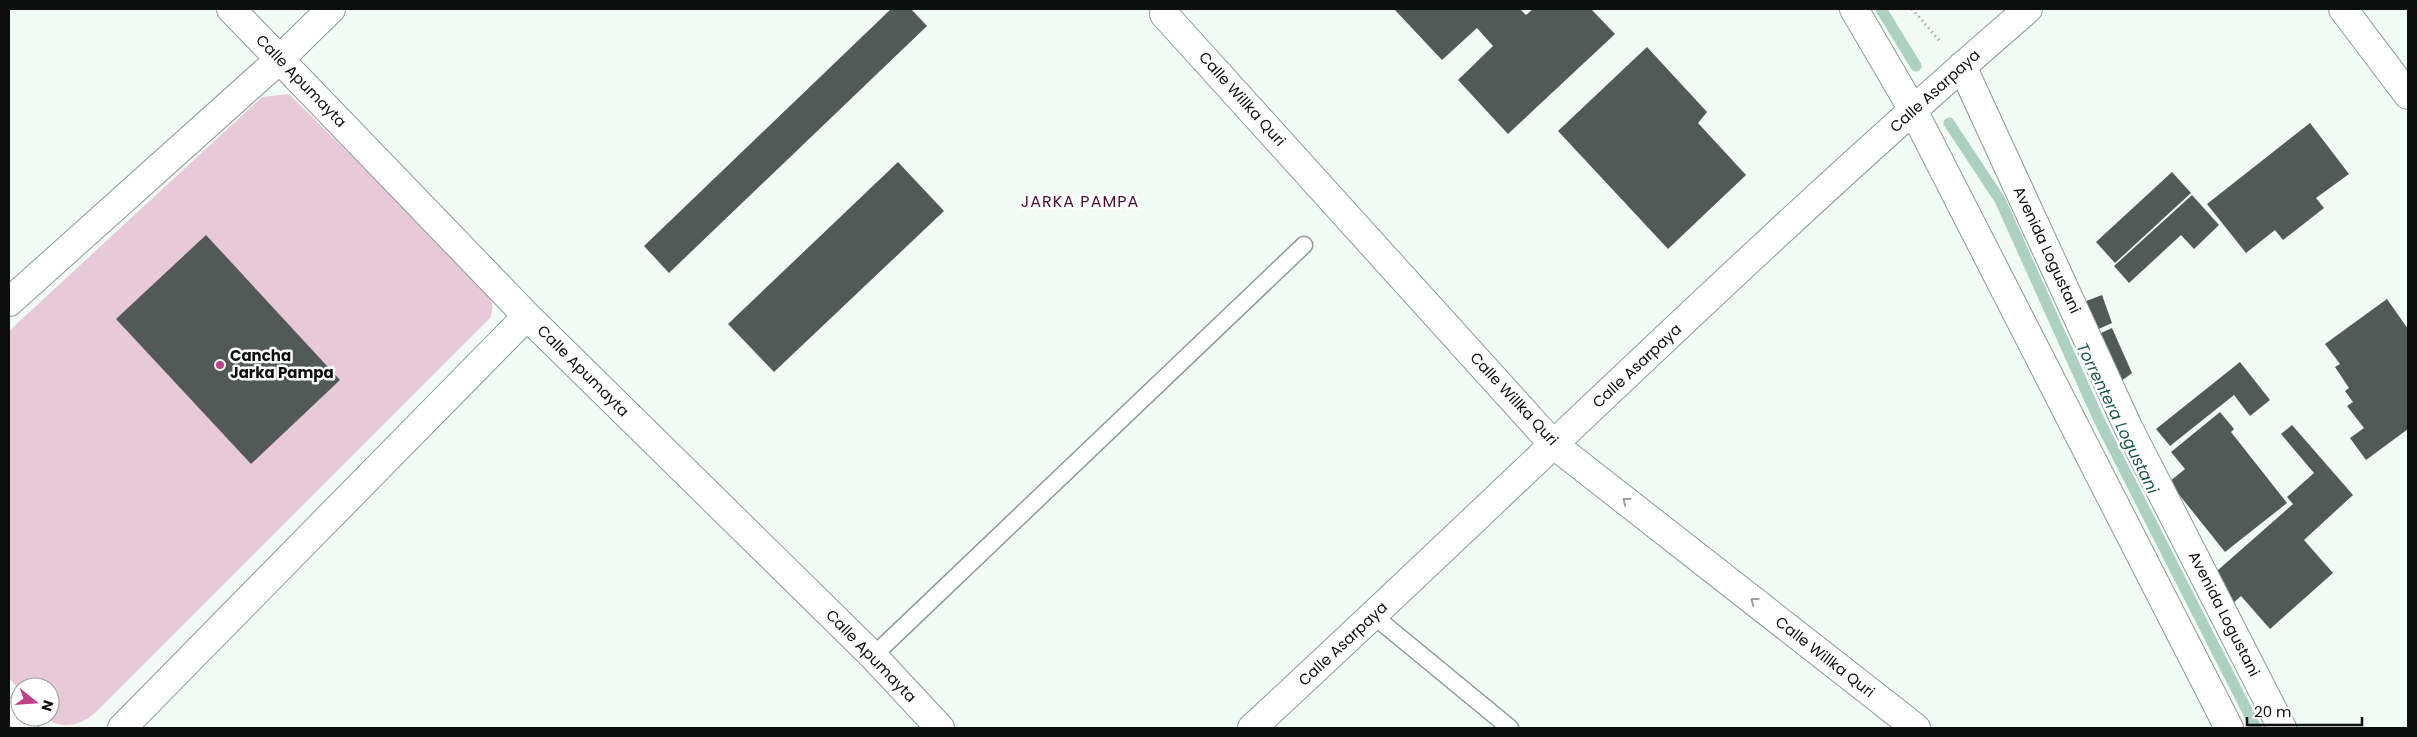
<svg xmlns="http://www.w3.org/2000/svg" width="2417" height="737" viewBox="0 0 2417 737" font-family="Poppins,sans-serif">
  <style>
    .green { fill: #e8c9d7 }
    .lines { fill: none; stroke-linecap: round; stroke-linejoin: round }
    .stream { stroke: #acd1c0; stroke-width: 11 }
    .building { fill: #525956 }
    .service-casing { stroke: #919995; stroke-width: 19 }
    .minor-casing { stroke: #919995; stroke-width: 30 }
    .secondary-casing { stroke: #919995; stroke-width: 30 }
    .path { stroke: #8a918d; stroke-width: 3; stroke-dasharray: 1 4; stroke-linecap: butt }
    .service { stroke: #fff; stroke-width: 16 }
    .minor { stroke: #fff; stroke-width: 28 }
    .secondary { stroke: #fff; stroke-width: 28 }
    .oneway { stroke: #9e9f9f }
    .poi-dot { fill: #c03f89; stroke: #fff; stroke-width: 2 }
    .labels { text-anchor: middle; stroke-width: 5; stroke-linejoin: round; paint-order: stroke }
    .street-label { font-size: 15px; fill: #0c0f0e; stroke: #fff }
    .poi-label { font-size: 15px; font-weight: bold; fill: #0c0f0e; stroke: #fff; text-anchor: start }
    .neighbourhood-label { font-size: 16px; letter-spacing: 1px; fill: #4c0e33; stroke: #fff }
    .water-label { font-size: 16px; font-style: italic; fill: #165740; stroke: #fff }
  </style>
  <rect width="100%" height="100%" fill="#f1faf5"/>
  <path class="green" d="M 289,94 L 482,285 C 491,297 495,304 490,318 L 95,713 C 81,725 61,731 45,717 L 50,717 L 50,687 L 20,687 L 20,690 L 9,678 L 9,331 L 262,97 Z"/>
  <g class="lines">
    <path class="stream" d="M 1881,9 L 1916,66
      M 1949,123 L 2000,200 L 2100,422 L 2256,728"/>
  </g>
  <path class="building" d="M 891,9 L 911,9 L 927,26 L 669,273 L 644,246 Z
    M 1394,9 L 1520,9 L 1526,15 L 1533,9 L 1591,9 L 1615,34 L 1508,134 L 1458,80 L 1493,46 L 1477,28 L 1442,60 Z
    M 1647,47 L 1707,112 L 1698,123 L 1746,175 L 1668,249 L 1558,131 Z
    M 2310,123 L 2349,174 L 2316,198 L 2324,208 L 2283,240 L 2275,230 L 2246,253 L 2207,204 Z
    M 898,162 L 944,211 L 774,372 L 728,324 Z
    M 2172,172 L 2191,193 L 2115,263 L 2096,242 Z
    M 2192,195 L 2219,225 L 2194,249 L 2181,235 L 2129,283 L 2114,266 Z
    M 206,235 L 340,380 L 251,464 L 116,319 Z
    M 2102,295 L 2112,323 L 2092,332 L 2081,303 Z
    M 2387,299 L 2408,329 L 2408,429 L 2366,460 L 2350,438 L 2364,428 L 2347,406 L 2353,402 L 2345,391 L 2349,388 L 2335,367 L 2340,364 L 2325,344 Z
    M 2112,328 L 2132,373 L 2112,388 L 2090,338 Z
    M 2240,362 L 2270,400 L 2250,416 L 2234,395 L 2170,446 L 2156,429 Z
    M 2220,412 L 2234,429 L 2231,432 L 2287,503 L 2225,552 L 2169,482 L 2185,469 L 2171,452 Z
    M 2292,425 L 2353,495 L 2304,540 L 2333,573 L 2270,629 L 2241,596 L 2232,604 L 2209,578 L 2293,504 L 2287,497 L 2314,473 L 2281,434 Z"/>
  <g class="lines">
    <defs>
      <path id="service" d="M 1374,616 L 1510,728
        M 873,656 L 1304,245"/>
      <path id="minor" d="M 231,9 L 527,316 L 873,656 L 940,728
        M 1854,9 L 1913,110 L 2229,728
        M 1164,14 L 1553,444 L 1916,728
        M 1962,66 L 2129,429 L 2282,728
        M 9,302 L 280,59 L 331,9
        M 122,728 L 527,316
        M 1252,728 C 1511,489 1761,239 2028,9"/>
      <path id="secondary" d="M 2343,9 L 2408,95
        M 9,712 L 24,728"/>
    </defs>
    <use href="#service" class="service-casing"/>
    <use href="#minor" class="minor-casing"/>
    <use href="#secondary" class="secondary-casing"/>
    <path class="path" d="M 1912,9 L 1939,40"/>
    <use href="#service" class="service"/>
    <use href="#minor" class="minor"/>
    <use href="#secondary" class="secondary"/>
  </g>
  <defs><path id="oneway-chevron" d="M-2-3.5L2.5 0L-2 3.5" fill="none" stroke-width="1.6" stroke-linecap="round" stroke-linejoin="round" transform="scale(1.25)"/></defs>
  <g class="oneway">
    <use href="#oneway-chevron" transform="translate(1626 501) rotate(-142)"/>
    <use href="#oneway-chevron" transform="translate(1754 601) rotate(-142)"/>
  </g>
  <circle class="poi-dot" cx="220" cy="365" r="5"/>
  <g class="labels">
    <g class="street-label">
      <text transform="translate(301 81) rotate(46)" y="5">Calle Apumayta</text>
      <text transform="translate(1935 91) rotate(-42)" y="5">Calle Asarpaya</text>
      <text transform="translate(1242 99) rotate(48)" y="5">Calle Willka Quri</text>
      <text transform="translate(2047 250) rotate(65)" y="5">Avenida Logustani</text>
      <text transform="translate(1637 366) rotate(-43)" y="5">Calle Asarpaya</text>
      <text transform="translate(583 371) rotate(45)" y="5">Calle Apumayta</text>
      <text transform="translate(1514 399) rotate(47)" y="5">Calle Willka Quri</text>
      <text transform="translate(2224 614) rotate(63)" y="5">Avenida Logustani</text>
      <text transform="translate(1343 644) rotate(-43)" y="5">Calle Asarpaya</text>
      <text transform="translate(871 656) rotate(46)" y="5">Calle Apumayta</text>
      <text transform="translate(1825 657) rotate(38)" y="5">Calle Willka Quri</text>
    </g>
    <g class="poi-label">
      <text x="230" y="361">Cancha<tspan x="230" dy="17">Jarka Pampa</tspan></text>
    </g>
    <g class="neighbourhood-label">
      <text x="1080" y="207">JARKA PAMPA</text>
    </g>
    <g class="water-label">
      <text transform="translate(2118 418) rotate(64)" y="6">Torrentera Logustani</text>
    </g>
  </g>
  <rect width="2417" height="737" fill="none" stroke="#0c0f0e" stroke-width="20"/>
  <g transform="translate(35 702) rotate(107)"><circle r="24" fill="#ffffff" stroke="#9e9f9f"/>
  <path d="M0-4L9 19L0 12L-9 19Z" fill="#c03f89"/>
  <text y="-8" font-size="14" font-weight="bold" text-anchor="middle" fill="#0c0f0e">N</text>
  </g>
  <path d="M2247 717v8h115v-8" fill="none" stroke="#0c0f0e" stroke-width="2.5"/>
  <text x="2254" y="717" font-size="15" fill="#0c0f0e" stroke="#ffffff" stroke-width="4" paint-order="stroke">20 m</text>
</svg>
